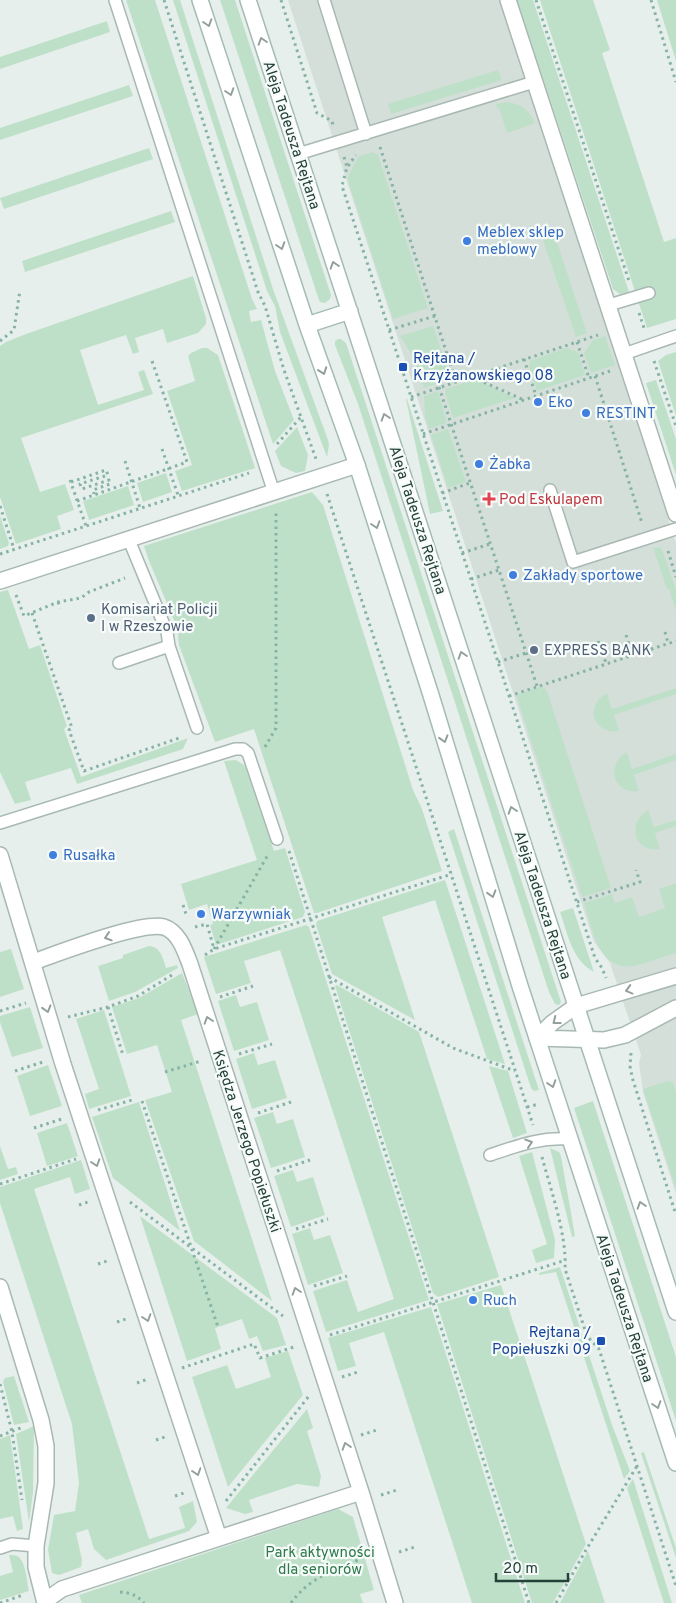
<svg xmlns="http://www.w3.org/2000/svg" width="676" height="1603" viewBox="0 0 676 1603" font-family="Overpass,sans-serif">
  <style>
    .built { fill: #d4dfda }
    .green { fill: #bfe0c8 }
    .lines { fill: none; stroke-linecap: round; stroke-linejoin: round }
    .service-casing { stroke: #a8b8b2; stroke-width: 14 }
    .minor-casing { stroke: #a8b8b2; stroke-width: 18 }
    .tertiary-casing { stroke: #a8b8b2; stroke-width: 18 }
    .secondary-casing { stroke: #a4bbb3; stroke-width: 18 }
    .path { stroke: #86b3a5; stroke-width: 3; stroke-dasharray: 2.5 4; stroke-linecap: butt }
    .service { stroke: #fff; stroke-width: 11 }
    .minor { stroke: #fff; stroke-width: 15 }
    .tertiary { stroke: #fff; stroke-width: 15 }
    .secondary { stroke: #fff; stroke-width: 15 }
    .oneway { stroke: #92a09c }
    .shop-dot { fill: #3f7fe0; stroke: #f7fbf9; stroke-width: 2 }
    .transit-dot { fill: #1a4fb4; stroke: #f7fbf9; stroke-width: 2 }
    .health-dot { fill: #e0444e; stroke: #f7fbf9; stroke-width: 2 }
    .service-dot { fill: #5c6f8a; stroke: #f7fbf9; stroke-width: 2 }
    .labels { text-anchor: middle; stroke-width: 4.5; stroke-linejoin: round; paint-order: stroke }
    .street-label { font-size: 15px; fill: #24423a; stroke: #f7fbf9 }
    .shop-label { font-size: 15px; fill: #366cbe; stroke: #f7fbf9; text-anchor: start }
    .transit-label { font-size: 15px; fill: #164399; stroke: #f7fbf9; text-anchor: start }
    .health-label { font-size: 15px; fill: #be3a42; stroke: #f7fbf9; text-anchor: start }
    .service-label { font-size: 15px; fill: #4e5e75; stroke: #f7fbf9; text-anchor: start }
    .park-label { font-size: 15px; fill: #2d7a4b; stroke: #f7fbf9 }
  </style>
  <rect width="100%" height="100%" fill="#e6efeb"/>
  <path class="built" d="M 288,0 L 500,0 L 676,543 L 676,1194 L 643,1092 L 639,1063 L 641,1055 L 610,963 L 594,942 Z"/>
  <path class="green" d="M 126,0 L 155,0 L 252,299 L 257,309 L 249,311 L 251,322 L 261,320 L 275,371 L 294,420 L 273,444 Z
    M 173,0 L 180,0 L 273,289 L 328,440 L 329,445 L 327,457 L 280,332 L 275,306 L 267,291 Z
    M 220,0 L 235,0 L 331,295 L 330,299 L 325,303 L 320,302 L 319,300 Z
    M 517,0 L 533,0 L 629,292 L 620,294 L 613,289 Z
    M 540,0 L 593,0 L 610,50 L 602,53 L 664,242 L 676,238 L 676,319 L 647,328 Z
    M 657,0 L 676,0 L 676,61 Z
    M 107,21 L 110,32 L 0,69 L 0,57 Z
    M 498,70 L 502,80 L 391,114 L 388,104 Z
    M 129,85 L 133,96 L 0,140 L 0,128 Z
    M 506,102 C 520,103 530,110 535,123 L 507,133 L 499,108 L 497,108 L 496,104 Z
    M 149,148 L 153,159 L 4,209 L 0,198 Z
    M 373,152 L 378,155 L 428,308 L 393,319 L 348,181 L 348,176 L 359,156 Z
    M 171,211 L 175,222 L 25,272 L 22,261 Z
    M 554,233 L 587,333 L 576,337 L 542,237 Z
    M 193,276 L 206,318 L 206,324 L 198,333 L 167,343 L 163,329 L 135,338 L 139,352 L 133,354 L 126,335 L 80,350 L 98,405 L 144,390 L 138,372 L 144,370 L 153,394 L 21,438 L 40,492 L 65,484 L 74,510 L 57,516 L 61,529 L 16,544 L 0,497 L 0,346 L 6,342 L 26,334 Z
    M 433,326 L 451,379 L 424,388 L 414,358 L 400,336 Z
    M 605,336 L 615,365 L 591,373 L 584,353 L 593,340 Z
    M 338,339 L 341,339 L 346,343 L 561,1002 L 559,1005 L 555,1004 L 549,992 L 358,404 L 335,345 L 335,341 Z
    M 202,348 L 207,348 L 218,355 L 255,468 L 182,491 L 175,471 L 192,465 L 167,391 L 195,381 L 188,356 L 191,353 Z
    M 566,348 L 578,352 L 585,375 L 537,391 L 529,367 L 530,361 Z
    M 676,352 L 676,416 L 658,361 L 666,355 Z
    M 475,379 L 515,398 L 453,418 L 445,392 L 446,389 Z
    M 656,380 L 676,439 L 676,475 L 646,383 Z
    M 438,391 L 447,423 L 429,429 L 425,416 L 424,396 Z
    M 406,399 L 407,399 L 443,511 L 430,514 Z
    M 297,427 L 308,455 L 305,471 L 296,473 L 281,466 L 275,451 Z
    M 448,429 L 466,482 L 448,488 L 431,435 Z
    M 166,473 L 172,492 L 143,502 L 137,483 Z
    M 128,486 L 134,505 L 89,520 L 83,501 Z
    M 312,492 L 323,505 L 413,790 L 422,809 L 442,871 L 317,913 L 314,913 L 254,729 L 215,742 L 179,645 L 177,627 L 149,561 L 144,546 Z
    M 0,516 L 9,543 L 8,546 L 0,549 Z
    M 661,547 L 676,589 L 676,610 L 669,589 L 667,589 L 653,548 Z
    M 8,590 L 29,649 L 40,645 L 67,726 L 64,729 L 81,777 L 188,738 L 183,749 L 77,784 L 71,768 L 25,782 L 31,800 L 15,804 L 0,772 L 0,592 Z
    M 542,686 L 547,691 L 611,888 L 582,897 L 516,695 Z
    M 676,688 L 676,694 L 614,715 L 619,731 C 593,735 584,705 607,693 L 612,709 Z
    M 627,752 L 632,769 L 676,754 L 676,760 L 634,775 L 639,791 C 613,795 605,764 627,752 Z
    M 236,760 L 244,765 L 246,769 L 274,851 L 285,848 L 305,912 L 303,917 L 216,945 L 210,925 L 213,924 L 207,904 L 189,910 L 181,884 L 257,860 L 224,761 Z
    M 648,810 L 654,827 L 676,820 L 676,826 L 655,833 L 660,849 C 634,853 626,823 648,810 Z
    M 454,829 L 539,1090 L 534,1091 L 531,1088 L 448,832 Z
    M 445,880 L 505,1064 L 487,1059 L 435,900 L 382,917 L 415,1020 L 332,974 L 316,925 L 317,921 Z
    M 676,883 L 676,953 C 662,957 648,963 634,966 C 598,972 592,928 584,903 L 612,894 L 615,903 L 632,897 L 639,917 L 665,908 L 659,889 Z
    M 573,908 L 594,972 C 572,960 568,935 560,912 Z
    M 306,925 L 309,927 L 429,1300 L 326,1332 L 313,1291 L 347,1280 L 358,1312 L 394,1299 L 280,950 L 244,961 L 251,983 L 216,994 L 204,957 Z
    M 149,946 C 161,947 163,958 166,968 L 177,965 L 178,968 L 135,992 L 109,1001 L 98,966 L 123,958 L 123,955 Z
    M 11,949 L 24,989 L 0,997 L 0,952 Z
    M 182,973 L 198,1014 L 181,1020 L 272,1301 L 194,1241 L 145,1100 L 172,1092 L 157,1045 L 127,1054 L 112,1007 L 139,998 Z
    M 337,985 L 419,1032 L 499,1277 L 438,1297 L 433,1293 L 335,986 Z
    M 236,995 L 240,1007 L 257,1002 L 269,1040 L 234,1051 L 218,1001 Z
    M 30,1007 L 43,1048 L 12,1057 L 0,1022 L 0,1016 Z
    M 104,1010 L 131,1096 L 89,1109 L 85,1094 L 99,1089 L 76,1019 Z
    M 254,1053 L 258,1065 L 275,1060 L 287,1098 L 252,1109 L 236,1059 Z
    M 48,1065 L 62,1106 L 30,1116 L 17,1076 Z
    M 489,1066 L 508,1071 L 527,1133 L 513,1138 Z
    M 668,1081 L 673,1082 L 676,1093 L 676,1189 L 643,1089 Z
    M 593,1101 L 676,1357 L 676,1421 L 574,1108 Z
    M 139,1102 L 180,1231 L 113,1178 L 92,1117 Z
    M 273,1112 L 277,1124 L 293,1119 L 305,1157 L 271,1168 L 254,1118 Z
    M 67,1123 L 78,1156 L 47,1166 L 37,1133 Z
    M 0,1146 L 8,1169 L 16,1167 L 18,1174 L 0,1180 Z
    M 550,1148 L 559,1152 L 561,1156 L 575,1236 L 572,1237 Z
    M 532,1152 L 555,1240 L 554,1258 L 536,1263 L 532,1250 L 547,1244 L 519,1156 Z
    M 81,1160 L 90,1189 L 75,1194 L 70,1177 L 34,1189 L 149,1539 L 185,1528 L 179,1507 L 193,1501 L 197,1522 L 189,1531 L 106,1560 L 94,1549 L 88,1529 L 76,1533 L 82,1560 L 81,1567 L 59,1575 L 52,1573 L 48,1550 L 54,1515 L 75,1511 L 79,1483 L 72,1424 L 0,1203 L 0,1187 Z
    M 293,1170 L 297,1182 L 313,1177 L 325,1215 L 291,1227 L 274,1176 Z
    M 140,1216 L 277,1318 L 286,1345 L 263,1351 L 257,1336 L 249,1339 L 242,1319 L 215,1328 L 221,1349 L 187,1361 Z
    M 310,1228 L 314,1240 L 330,1235 L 343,1273 L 308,1285 L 292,1234 Z
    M 560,1267 L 612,1425 L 630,1471 L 624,1479 L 556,1272 L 539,1275 L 539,1273 Z
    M 501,1285 L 586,1544 L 553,1603 L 532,1603 L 437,1304 Z
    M 431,1307 L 525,1603 L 472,1603 L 384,1332 L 349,1343 L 356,1366 L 338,1371 L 328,1338 Z
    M 288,1351 L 303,1395 L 228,1487 L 192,1377 L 227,1365 L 236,1389 L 271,1377 L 265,1358 Z
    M 14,1376 L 29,1422 L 14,1425 L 3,1382 L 5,1378 Z
    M 307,1409 L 313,1428 L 307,1431 L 321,1476 L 319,1487 L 297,1484 L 249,1500 L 253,1512 L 245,1514 L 226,1508 Z
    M 34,1426 L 33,1492 L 29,1522 L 16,1434 Z
    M 10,1435 L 23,1529 L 17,1531 L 13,1516 L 0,1519 L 0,1439 Z
    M 644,1452 L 676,1548 L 676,1558 L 641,1453 Z
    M 633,1479 L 672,1603 L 664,1603 L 627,1488 Z
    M 338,1509 L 353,1517 L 374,1590 L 360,1594 L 363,1603 L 82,1603 L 79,1595 Z
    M 588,1551 L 605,1603 L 560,1603 Z
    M 9,1555 C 12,1555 15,1555 17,1556 C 26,1560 27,1583 29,1591 L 0,1600 L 0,1576 L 13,1572 Z"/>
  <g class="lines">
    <defs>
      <path id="service" d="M 115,0 L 274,493
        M 324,0 L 366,134
        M 298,154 L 534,82
        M 609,305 L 649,293
        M 624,354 L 676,336
        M 550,490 L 573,562 L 676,529
        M 169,646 L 197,728
        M 119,663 L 169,646 L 167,632 L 129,540
        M 0,823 L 235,749 L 243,749 L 248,753 L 277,839
        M 490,1155 C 517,1146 540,1137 569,1139
        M 0,1548 L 12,1544 L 36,1546"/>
      <path id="minor" d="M 508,0 L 676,514
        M 0,581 L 357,465
        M 0,855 L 63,1064 L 219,1538
        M 33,962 C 59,953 141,921 164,927 C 179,932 185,951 190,964 L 361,1492 L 395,1603
        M 0,1287 L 41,1420 L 46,1446 L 46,1483 L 36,1546 L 36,1567 L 45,1603
        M 45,1601 L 62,1589 L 361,1492"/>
      <path id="tertiary" d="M 537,1038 L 552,1023 L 576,1006 L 676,976
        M 537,1038 L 604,1040 L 625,1035 L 676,1008"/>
      <path id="secondary" d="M 200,0 L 307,325 L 357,465 L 430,692 L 520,986 L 676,1463
        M 248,0 L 676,1312
        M 307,325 L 350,311"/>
    </defs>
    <use href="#service" class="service-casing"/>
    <use href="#minor" class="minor-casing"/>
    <use href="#tertiary" class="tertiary-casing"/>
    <use href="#secondary" class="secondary-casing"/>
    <path class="path" d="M 164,0 L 258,292 L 265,306 L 284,370 L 316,459
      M 281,0 L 317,113 L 332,121 L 333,125
      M 536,0 L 629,281
      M 651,0 L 676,82
      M 380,147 L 456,382
      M 344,157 L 347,167 L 342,186 L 595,958 L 602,968 L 606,978
      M 348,166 L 356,155
      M 639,313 L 644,328
      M 389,330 L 435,316
      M 0,341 L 14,330 L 20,290
      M 577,342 L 589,378
      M 524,359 L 536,396
      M 654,361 L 676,426
      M 595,376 L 642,523
      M 472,377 L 524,400
      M 439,387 L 537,686
      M 411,397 L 598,335
      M 423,434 L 610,371
      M 277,444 L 301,417
      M 162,449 L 178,495
      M 125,461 L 140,508
      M 70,480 L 86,526
      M 71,482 L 106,470 L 108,475 L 80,484 L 82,489 L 109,480 L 110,484 L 93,490 L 94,494
      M 442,493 L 470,483
      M 327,494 L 533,1125
      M 77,501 L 187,462 L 151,358
      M 0,506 L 14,549
      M 668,551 L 676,577
      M 462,553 L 490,544
      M 0,554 L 249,473
      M 471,579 L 499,570
      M 16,595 L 24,616 L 58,602 L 81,598 L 89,592 L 125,578
      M 58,602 L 61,608
      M 32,613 L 72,728 L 69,730 L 84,771 L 182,737
      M 665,632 L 668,643
      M 626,635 L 632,655
      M 598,641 L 606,663
      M 498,662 L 526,653
      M 509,696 L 676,641
      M 265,747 L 276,728 L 276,512
      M 289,851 L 529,1603
      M 577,902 L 640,882 L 636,870
      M 183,905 L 187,917
      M 195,927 L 207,924 L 214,949
      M 214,949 L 269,853
      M 205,955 L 214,949 L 452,874
      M 329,977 L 453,1048 L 515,1071
      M 220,997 L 253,986
      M 108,1007 L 123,1055
      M 0,1011 L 26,1003
      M 68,1017 L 108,1007 L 138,996 L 172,975
      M 631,1053 L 630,1066 L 632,1077 L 676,1215
      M 239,1054 L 272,1044
      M 15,1071 L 43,1062
      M 165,1072 L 201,1061
      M 142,1101 L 218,1327
      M 527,1107 L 539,1104
      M 98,1110 L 132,1100
      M 258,1113 L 291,1102
      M 34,1128 L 62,1119
      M 542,1157 C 551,1191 567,1235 565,1269 L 587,1336 L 599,1349 L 676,1586
      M 277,1171 L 310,1160
      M 0,1184 L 76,1159
      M 130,1202 L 283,1316
      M 79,1205 L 88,1202
      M 296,1229 L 328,1219
      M 98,1264 L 107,1261
      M 314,1286 L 347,1276
      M 117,1322 L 126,1319
      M 330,1335 L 566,1260
      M 182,1368 L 254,1344 L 260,1358 L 294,1347
      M 342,1377 L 358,1372
      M 137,1383 L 148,1379
      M 0,1384 L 12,1432 L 22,1500
      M 361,1435 L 377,1430
      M 0,1436 L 23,1427
      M 156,1440 L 165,1437
      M 381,1495 L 397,1490
      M 175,1496 L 184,1493
      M 226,1501 L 309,1396
      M 399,1552 L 415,1547
      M 120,1592 C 131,1593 137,1595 144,1603
      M 0,1603 L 23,1595
      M 291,1603 C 308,1579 334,1569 361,1559
      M 556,1603 L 586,1550 L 637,1466"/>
    <use href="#service" class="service"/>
    <use href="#minor" class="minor"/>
    <use href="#tertiary" class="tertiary"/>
    <use href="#secondary" class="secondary"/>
  </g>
  <defs><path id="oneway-chevron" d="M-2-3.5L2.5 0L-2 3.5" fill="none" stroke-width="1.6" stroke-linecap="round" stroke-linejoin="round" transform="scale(1.25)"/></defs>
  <g class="oneway">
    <use href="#oneway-chevron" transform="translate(208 23) rotate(72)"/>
    <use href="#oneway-chevron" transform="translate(262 41) rotate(-108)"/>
    <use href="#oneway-chevron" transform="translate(230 92) rotate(72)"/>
    <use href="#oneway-chevron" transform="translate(281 246) rotate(72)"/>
    <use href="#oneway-chevron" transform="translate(334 265) rotate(-108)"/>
    <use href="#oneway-chevron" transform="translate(323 371) rotate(70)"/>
    <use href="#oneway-chevron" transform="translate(385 417) rotate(-108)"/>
    <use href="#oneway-chevron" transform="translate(376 525) rotate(72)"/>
    <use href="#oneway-chevron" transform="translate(462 655) rotate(-108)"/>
    <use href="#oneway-chevron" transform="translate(444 739) rotate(73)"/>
    <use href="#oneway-chevron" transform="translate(512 810) rotate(-108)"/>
    <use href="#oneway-chevron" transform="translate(492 894) rotate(73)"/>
    <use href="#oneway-chevron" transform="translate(108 937) rotate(162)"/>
    <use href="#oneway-chevron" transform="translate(629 990) rotate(165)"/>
    <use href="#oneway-chevron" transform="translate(47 1009) rotate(73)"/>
    <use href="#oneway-chevron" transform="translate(208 1020) rotate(-108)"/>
    <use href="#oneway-chevron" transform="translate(556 1021) rotate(142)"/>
    <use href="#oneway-chevron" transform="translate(552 1084) rotate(72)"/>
    <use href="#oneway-chevron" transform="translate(529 1143) rotate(-18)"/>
    <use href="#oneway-chevron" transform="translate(96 1163) rotate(72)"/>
    <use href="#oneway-chevron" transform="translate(641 1205) rotate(-108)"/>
    <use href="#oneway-chevron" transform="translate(296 1291) rotate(-108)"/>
    <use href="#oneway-chevron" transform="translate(147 1318) rotate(72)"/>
    <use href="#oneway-chevron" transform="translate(657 1405) rotate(72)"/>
    <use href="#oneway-chevron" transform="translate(346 1446) rotate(-108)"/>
    <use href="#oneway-chevron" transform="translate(197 1472) rotate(72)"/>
  </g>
  <g class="shop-dot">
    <circle cx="467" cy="241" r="5"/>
    <circle cx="538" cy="402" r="5"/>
    <circle cx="586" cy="413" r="5"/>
    <circle cx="479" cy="464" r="5"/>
    <circle cx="513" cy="575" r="5"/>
    <circle cx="53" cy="855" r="5"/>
    <circle cx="201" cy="914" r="5"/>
    <circle cx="473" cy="1300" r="5"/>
  </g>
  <g class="transit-dot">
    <rect x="398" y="362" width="10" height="10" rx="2.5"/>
    <rect x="596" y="1336" width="10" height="10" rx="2.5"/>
  </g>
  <path class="health-dot" d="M486.5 491.5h5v5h5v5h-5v5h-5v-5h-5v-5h5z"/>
  <g class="service-dot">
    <circle cx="91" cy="618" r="5"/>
    <circle cx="534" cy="650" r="5"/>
  </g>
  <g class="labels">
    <g class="street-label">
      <text transform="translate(292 135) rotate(72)" y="5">Aleja Tadeusza Rejtana</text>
      <text transform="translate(418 520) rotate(72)" y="5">Aleja Tadeusza Rejtana</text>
      <text transform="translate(543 905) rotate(72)" y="5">Aleja Tadeusza Rejtana</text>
      <text transform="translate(247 1141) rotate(72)" y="5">Księdza Jerzego Popiełuszki</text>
      <text transform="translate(625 1308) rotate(72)" y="5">Aleja Tadeusza Rejtana</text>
    </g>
    <g class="shop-label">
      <text x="477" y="237">Meblex sklep<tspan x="477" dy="17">meblowy</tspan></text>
      <text x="548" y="407">Eko</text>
      <text x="596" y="418">RESTINT</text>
      <text x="489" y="469">Żabka</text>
      <text x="523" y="580">Zakłady sportowe</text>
      <text x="63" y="860">Rusałka</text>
      <text x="211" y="919">Warzywniak</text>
      <text x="483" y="1305">Ruch</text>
    </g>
    <g class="transit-label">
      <text x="413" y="363">Rejtana /<tspan x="413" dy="17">Krzyżanowskiego 08</tspan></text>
      <text x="591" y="1337" text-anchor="end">Rejtana /<tspan x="591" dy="17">Popiełuszki 09</tspan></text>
    </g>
    <g class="health-label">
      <text x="499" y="504">Pod Eskulapem</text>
    </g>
    <g class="service-label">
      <text x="101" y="614">Komisariat Policji<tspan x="101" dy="17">I w Rzeszowie</tspan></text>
      <text x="544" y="655">EXPRESS BANK</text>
    </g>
    <g class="park-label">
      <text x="320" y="1557">Park aktywności<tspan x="320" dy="17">dla seniorów</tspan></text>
    </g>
  </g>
  <path d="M496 1573v8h72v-8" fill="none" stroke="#24423a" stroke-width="2.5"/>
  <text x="503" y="1573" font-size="15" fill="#24423a" stroke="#f7fbf9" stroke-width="4" paint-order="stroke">20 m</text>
</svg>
